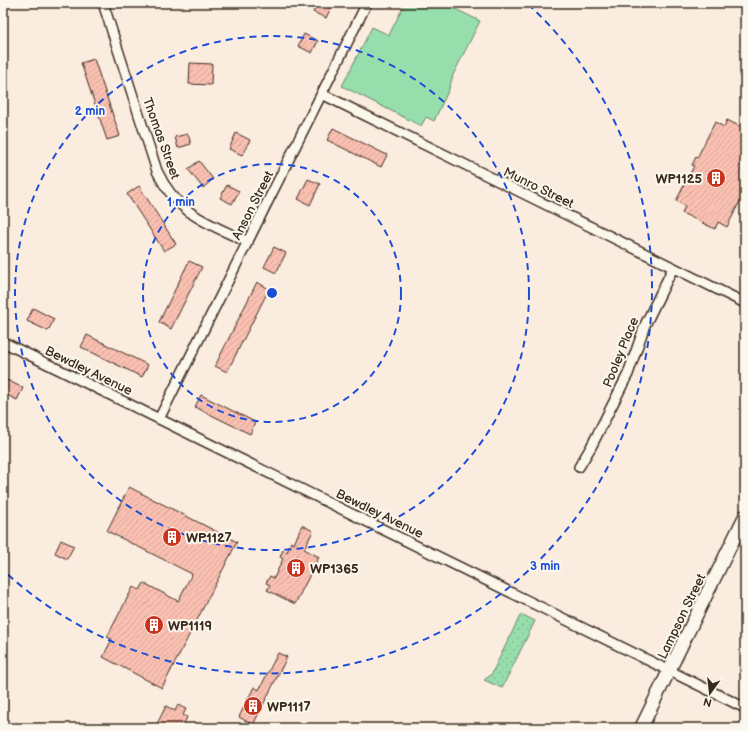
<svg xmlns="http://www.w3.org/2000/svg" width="748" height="731" viewBox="0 0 748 731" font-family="'Balsamiq Sans',sans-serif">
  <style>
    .grass { fill: url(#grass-dots); stroke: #698466 }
    .garden { fill: #97dead; stroke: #698466 }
    .building { fill: url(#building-hatch); stroke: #3b2a1e }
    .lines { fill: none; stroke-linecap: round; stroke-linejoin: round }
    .street-casing { stroke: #3b2a1e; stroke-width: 12 }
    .secondary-casing { stroke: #3b2a1e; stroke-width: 15 }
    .street { stroke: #fbf7ec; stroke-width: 9 }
    .secondary { stroke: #fbf7ec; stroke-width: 12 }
    .ring { fill: none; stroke: #1d4ed8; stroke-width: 2; stroke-dasharray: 7 5 }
    .labels { text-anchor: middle; stroke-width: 4; stroke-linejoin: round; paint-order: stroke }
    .street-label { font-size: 13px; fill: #3b2a1e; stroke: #fbf7ec }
    .poi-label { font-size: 13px; font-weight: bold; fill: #3b2a1e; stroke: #fbf7ec; text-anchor: start }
    .centre { fill: #1d4ed8; stroke: #fbf7ec; stroke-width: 2 }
    .ring-label { font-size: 12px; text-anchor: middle; font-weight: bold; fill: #1d4ed8; stroke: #fbf7ec; stroke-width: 4; stroke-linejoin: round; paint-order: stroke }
  </style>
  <defs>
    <pattern id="grass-dots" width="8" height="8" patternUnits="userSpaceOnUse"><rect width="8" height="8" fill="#97dead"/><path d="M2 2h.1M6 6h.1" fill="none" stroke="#83bf94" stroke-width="1.8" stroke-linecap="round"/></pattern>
    <pattern id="building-hatch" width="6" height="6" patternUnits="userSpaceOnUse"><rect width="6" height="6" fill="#fac0b1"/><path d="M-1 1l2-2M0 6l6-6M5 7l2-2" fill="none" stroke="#d7a598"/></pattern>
  </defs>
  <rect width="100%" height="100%" fill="#fbece0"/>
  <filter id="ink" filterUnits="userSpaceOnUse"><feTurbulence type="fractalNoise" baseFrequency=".025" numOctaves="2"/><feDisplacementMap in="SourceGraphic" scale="8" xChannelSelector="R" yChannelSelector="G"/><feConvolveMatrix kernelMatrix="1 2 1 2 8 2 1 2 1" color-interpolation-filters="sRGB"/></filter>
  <g filter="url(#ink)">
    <path class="grass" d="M 521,614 L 535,621 L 502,688 L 484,680 L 491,675 Z"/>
    <path class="garden" d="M 405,3 L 443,3 L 480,21 L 453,75 L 449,89 L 434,121 L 426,117 L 421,126 L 342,86 L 372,27 L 389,35 Z"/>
    <path class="building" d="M 318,3 L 333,3 L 326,18 L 313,12 Z
      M 304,34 L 318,41 L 312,53 L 298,46 Z
      M 94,59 L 120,136 L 107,140 L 81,63 Z
      M 190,63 L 212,64 L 211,85 L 189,84 Z
      M 727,120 L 745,129 L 745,191 L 727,227 L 718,222 L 715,229 L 682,213 L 685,206 L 676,201 L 694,166 L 692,165 L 696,157 L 697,158 L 715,122 L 724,127 Z
      M 333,128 L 387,155 L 381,167 L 327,140 Z
      M 236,133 L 250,140 L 242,155 L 229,149 Z
      M 188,134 L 191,144 L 178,148 L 175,137 Z
      M 199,161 L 213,179 L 203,188 L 188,169 Z
      M 308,179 L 320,184 L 310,205 L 298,199 Z
      M 227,185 L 239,191 L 232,204 L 220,198 Z
      M 139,186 L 176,244 L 164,251 L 127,194 Z
      M 274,247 L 286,253 L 276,273 L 264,267 Z
      M 189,261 L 202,267 L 171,329 L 159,322 Z
      M 257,282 L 269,289 L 227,372 L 215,366 Z
      M 33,308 L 54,319 L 48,331 L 27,321 Z
      M 87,335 L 148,365 L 142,377 L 81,347 Z
      M 3,378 L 23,388 L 17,400 L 3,393 Z
      M 201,395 L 255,422 L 250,434 L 195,407 Z
      M 129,487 L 237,542 L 162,688 L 103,657 L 112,639 L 107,637 L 133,587 L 140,590 L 144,583 L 178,601 L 192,574 L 107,531 Z
      M 302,525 L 313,531 L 304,549 L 319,557 L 295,604 L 267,590 L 270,585 L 266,583 L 270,576 L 274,578 L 283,559 L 280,557 L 283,550 L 287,552 L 291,542 L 294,544 Z
      M 61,540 L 74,546 L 67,559 L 55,553 Z
      M 278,653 L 287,657 L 253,725 L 239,717 L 254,687 L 259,690 Z
      M 178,705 L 186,709 L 183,715 L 187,717 L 182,728 L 155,728 L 166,706 L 175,711 Z"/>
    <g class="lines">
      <defs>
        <path id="street" d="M 103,3 L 157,171 C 177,214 207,223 248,242
          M 322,94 L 745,303
          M 3,342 L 745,708
          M 159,419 L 367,3
          M 579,467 L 591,447 L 628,374 L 645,325 L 673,268"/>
        <path id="secondary" d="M 641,728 L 745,516"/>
      </defs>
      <use href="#street" class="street-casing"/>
      <use href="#secondary" class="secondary-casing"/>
      <use href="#street" class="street"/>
      <use href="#secondary" class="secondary"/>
    </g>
  </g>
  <g class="ring">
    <circle cx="272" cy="293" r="129"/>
    <circle cx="272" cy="293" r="257"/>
    <path d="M528 4A386 386 0 1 1 4 571"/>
  </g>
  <defs>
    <symbol id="building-disc" viewBox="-11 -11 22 22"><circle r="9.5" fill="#c8321e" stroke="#fbf7ec"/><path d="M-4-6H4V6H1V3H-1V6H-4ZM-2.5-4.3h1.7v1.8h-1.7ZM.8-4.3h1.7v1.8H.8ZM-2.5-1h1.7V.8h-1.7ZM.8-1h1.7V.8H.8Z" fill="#fff"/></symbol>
  </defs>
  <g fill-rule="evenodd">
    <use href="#building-disc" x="705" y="167" width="22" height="22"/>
    <use href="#building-disc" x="161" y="526" width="22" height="22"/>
    <use href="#building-disc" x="285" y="557" width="22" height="22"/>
    <use href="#building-disc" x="143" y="614" width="22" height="22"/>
    <use href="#building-disc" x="242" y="695" width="22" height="22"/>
  </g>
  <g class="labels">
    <g class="street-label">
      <text transform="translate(162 138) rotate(70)" y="5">Thomas Street</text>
      <text transform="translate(539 187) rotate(26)" y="5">Munro Street</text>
      <text transform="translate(252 205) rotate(-63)" y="5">Anson Street</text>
      <text transform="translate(620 352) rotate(-68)" y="5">Pooley Place</text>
      <text transform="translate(89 370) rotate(26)" y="5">Bewdley Avenue</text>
      <text transform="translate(380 513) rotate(26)" y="5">Bewdley Avenue</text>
      <text transform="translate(681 616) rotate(-64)" y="5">Lampson Street</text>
    </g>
    <g class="poi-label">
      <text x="702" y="183" text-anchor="end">WP1125</text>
      <text x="186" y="542">WP1127</text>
      <text x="310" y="573">WP1365</text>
      <text x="168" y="630">WP1119</text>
      <text x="267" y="711">WP1117</text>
    </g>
  </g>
  <circle cx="272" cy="293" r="6" class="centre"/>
  <g class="ring-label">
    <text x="90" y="115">2 min</text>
    <text x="181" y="206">1 min</text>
    <text x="545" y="570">3 min</text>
  </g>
  <rect width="748" height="731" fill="none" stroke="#fbf7ec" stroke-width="16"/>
  <rect x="8" y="8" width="732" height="715" fill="none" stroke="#3b2a1e" stroke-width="1.5" filter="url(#ink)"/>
  <g transform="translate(710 693) rotate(195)" stroke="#fbf7ec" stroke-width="3" paint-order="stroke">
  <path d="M0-3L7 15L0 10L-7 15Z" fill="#3b2a1e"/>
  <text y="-6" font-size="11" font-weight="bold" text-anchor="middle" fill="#3b2a1e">N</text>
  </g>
</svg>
